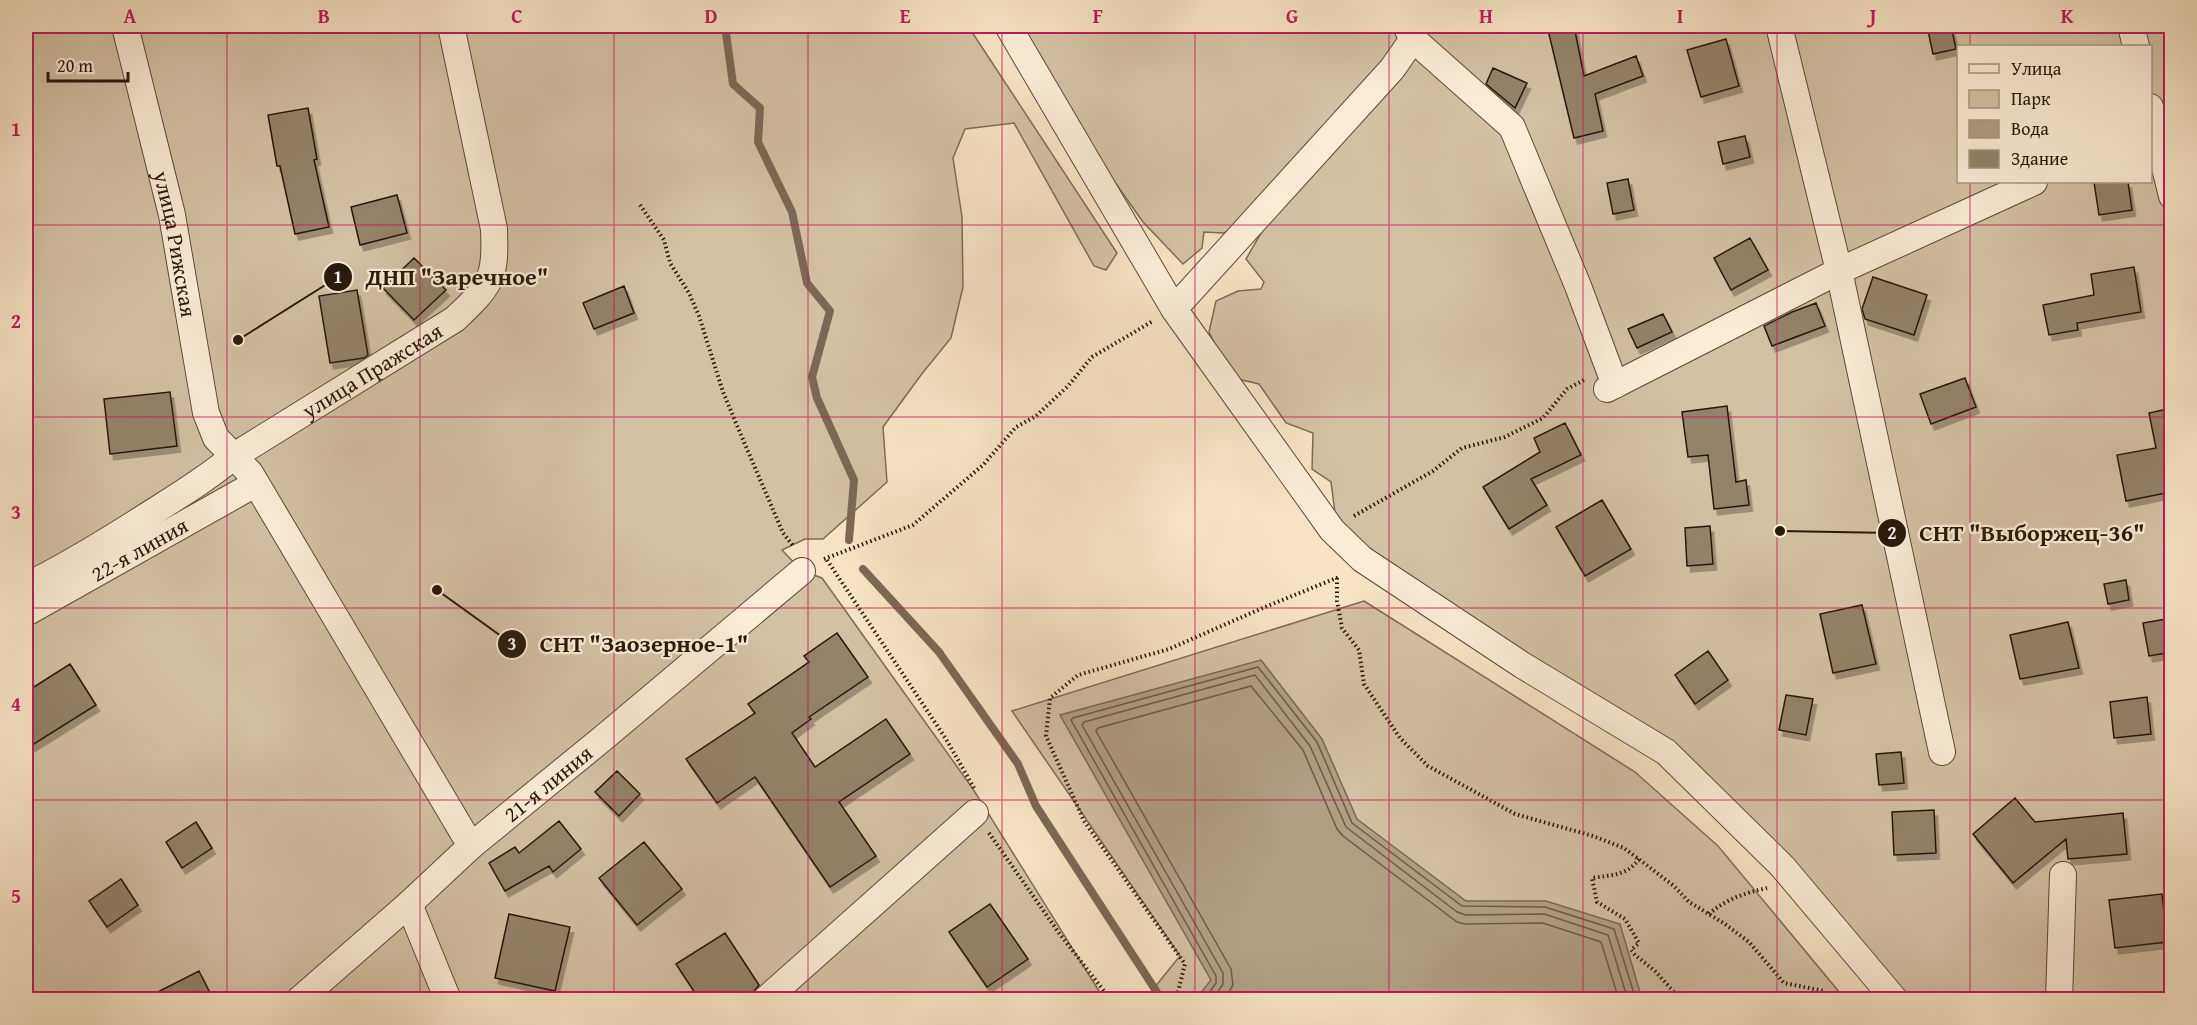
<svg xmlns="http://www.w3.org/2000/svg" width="2197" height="1025" viewBox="0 0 2197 1025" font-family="'Gentium Book Plus',serif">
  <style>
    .green { fill: #d3c1a4; stroke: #7c6d58; stroke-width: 1.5; fill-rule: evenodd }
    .water { fill: #b09f85; stroke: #796955; stroke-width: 1.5 }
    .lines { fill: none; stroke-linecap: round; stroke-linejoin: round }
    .shore { stroke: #6b5c48; stroke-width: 1.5 }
    .stream { stroke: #796955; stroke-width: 8 }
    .building { fill: #93836b; stroke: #26190c; stroke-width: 1.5; filter: url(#shadow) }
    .street-casing { stroke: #5a4c3a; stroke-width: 28 }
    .path { stroke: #26190c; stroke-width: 4; stroke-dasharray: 1.5 3; stroke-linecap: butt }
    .street { stroke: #faedd8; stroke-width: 26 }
    .grid { fill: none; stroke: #c2185b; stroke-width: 1.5; stroke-opacity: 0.55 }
    .labels { text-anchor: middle; stroke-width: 4.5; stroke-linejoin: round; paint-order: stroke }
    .street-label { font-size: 22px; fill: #26190c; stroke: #faedd8 }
    .leader { fill: none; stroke: #26190c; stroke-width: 2 }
    .callout-dot { fill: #26190c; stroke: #faedd8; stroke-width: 2 }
    .mark-label { font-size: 18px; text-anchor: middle; font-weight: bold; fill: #fff }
    .callout-label { font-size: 24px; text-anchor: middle; font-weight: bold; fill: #26190c; stroke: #faedd8; stroke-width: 4.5; stroke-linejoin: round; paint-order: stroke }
    .neatline { fill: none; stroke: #c2185b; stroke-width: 2 }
    .grid-label { font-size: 20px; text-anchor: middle; font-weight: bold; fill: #c2185b }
  </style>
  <defs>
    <filter id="shadow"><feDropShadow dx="3.5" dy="6" stdDeviation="0" flood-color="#0004"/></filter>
  </defs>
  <rect width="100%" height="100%" fill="#f7e4c3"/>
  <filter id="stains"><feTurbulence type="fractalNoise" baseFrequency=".00333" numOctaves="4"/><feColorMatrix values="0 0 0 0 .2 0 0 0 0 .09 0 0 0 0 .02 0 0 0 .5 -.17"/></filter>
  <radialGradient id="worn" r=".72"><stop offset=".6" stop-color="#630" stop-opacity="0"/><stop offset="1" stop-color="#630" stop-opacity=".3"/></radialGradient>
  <path class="green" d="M 26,26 L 968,26 L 1117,253 L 1106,270 L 1094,266 L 1014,123 L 965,129 L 953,158 L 962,217 L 963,287 L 951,338 L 921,375 L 883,427 L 887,482 L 823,539 L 805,539 L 782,550 L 802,571 L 822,578 L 973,789 L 1104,999 L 26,999 Z
    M 1020,26 L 2171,26 L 2171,999 L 1895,999 L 1666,752 L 1366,552 L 1335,513 L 1331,482 L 1312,469 L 1313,433 L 1286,423 L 1259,384 L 1238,379 L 1220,354 L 1209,332 L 1216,301 L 1238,291 L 1261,289 L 1264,282 L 1246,259 L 1268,221 L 1223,233 L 1204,232 L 1202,248 L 1183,264 L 1143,222 L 1097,157 ZM 1958,46 L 2150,46 L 2150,182 L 1958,182 Z
    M 1364,601 L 1635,772 L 1718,846 L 1845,999 L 1145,999 L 1180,956 L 1012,711 Z"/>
  <path class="water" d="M 1261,660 L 1322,739 L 1357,819 L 1466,901 L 1546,901 L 1620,924 L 1642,999 L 1196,999 L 1211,980 L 1060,715 Z"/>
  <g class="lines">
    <path class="shore" d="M 1204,1000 L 1216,983 L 1216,976 L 1071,720 L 1073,718 L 1258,667 L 1317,742 L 1352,823 L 1462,906 L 1545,907 L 1614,929 L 1636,1000
      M 1213,1000 L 1223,984 L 1223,973 L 1082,725 L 1084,722 L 1255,675 L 1310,746 L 1346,827 L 1457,912 L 1466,915 L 1544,914 L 1608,935 L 1628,1000
      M 1224,1000 L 1233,985 L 1231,969 L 1096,731 L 1098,728 L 1251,686 L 1303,750 L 1337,829 L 1343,836 L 1457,922 L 1465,924 L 1543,923 L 1601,942 L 1619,1000"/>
    <path class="stream" d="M 725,26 L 733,84 L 760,108 L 758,142 L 792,212 L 807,283 L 830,311 L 812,377 L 817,398 L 854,480 L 849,540
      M 863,569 L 939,652 L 1018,764 L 1036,806 L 1162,1000"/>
  </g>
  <path class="building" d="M 1547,26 L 1574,26 L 1584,76 L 1636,56 L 1643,76 L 1595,94 L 1603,131 L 1574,138 Z
    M 1927,26 L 1951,26 L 1956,49 L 1933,54 Z
    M 1726,39 L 1739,86 L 1701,97 L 1687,50 Z
    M 1493,68 L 1527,83 L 1515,108 L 1486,84 Z
    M 308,108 L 317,159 L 314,160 L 329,227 L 295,234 L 280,166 L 277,166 L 268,115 Z
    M 1745,136 L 1750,157 L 1723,164 L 1718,142 Z
    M 1628,179 L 1634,210 L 1613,214 L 1607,183 Z
    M 2094,182 L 2128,182 L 2132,210 L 2099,215 Z
    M 397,195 L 407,233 L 360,245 L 351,207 Z
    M 1750,238 L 1768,270 L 1731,290 L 1714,258 Z
    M 414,258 L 446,290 L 414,320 L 383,288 Z
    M 2134,267 L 2141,312 L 2077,323 L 2078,330 L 2049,335 L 2043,305 L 2094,295 L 2091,274 Z
    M 1873,277 L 1927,295 L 1914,335 L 1865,319 L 1862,309 Z
    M 624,286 L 634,313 L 594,329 L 583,303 Z
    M 357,290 L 368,355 L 364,358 L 330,363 L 319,296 Z
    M 1816,303 L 1825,326 L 1772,346 L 1764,326 L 1792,312 Z
    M 1663,314 L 1672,332 L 1637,348 L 1628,329 Z
    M 1965,378 L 1976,407 L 1931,424 L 1920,394 Z
    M 170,392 L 177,446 L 110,454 L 104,399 Z
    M 1727,406 L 1736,482 L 1746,480 L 1749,505 L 1714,509 L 1708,455 L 1688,457 L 1682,412 Z
    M 2172,408 L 2172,473 L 2168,474 L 2171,492 L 2126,501 L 2117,455 L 2156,448 L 2149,413 Z
    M 1565,423 L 1581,455 L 1531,479 L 1547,505 L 1509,529 L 1483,487 L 1540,452 L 1534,438 Z
    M 1602,500 L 1631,549 L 1585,576 L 1556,527 Z
    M 1710,526 L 1713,564 L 1687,566 L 1685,528 Z
    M 2126,580 L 2129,600 L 2108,604 L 2104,584 Z
    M 1862,605 L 1876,664 L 1833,673 L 1820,614 Z
    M 2172,618 L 2172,652 L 2149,656 L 2143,623 Z
    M 2068,622 L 2079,668 L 2020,679 L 2010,635 Z
    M 837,633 L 868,677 L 809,717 L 811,719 L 792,733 L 815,767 L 886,719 L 910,754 L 839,802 L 876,856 L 830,887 L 755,777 L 717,803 L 686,759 L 755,713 L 748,704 L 809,662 L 804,656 Z
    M 1708,651 L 1728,680 L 1695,704 L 1675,675 Z
    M 70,664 L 96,705 L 26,749 L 26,692 Z
    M 1786,695 L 1813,699 L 1806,735 L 1779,730 Z
    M 2147,697 L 2151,734 L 2114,738 L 2110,702 Z
    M 1901,752 L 1904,783 L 1879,785 L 1876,754 Z
    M 617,771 L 640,794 L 619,816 L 595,792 Z
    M 2015,798 L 2035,822 L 2123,813 L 2127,854 L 2068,859 L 2066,839 L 2013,883 L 1973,834 Z
    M 1934,810 L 1936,853 L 1894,855 L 1892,812 Z
    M 559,821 L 581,849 L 553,872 L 549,866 L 505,891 L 489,863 L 515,847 L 519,853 Z
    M 196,822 L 212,848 L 182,868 L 166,842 Z
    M 644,842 L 682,889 L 637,925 L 599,878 Z
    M 121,879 L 138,905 L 107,927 L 89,901 Z
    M 2162,894 L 2167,942 L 2115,948 L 2109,900 Z
    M 990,904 L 1028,959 L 987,987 L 949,932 Z
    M 509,914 L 570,927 L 555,991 L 495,978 Z
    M 725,933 L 759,985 L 751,995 L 750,999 L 699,999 L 676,964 Z
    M 199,971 L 213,999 L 144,999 Z"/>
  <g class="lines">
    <defs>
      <g id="street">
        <path id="s1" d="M 125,26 L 172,215 L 206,413 L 216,438 L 250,473 L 471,846"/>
        <path d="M 1008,26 L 1174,309 L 1332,530 L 1362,559 L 1522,665 L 1666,752 L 1782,866 L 1895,1000"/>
        <path d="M 1406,26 L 1413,39 L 1512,127 L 1578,286 L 1615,385"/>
        <path d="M 1779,26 L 1839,271 L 1942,752"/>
        <path d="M 2131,26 L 2136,46"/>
        <path d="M 2150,107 L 2172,196"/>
        <path d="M 1174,309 L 1392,69 L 1413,39"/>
        <path d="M 1607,389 L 1839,271 L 2034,182"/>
        <path id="s2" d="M 26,586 C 63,568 99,546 134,524 C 168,502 203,482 234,456 L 455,319 C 491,285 496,279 494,229 L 451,26"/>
        <path id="s3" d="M 26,613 L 255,484"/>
        <path d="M 409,904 L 448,1000"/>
        <path id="s4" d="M 299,1000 L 409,904 L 471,846 L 602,739 L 802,571"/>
        <path d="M 765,1000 L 975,813"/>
        <path d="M 2059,1000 L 2063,875"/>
      </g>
    </defs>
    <use href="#street" class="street-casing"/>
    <path class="path" d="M 640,205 L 664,240 L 670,263 L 689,293 L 699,316 L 723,392 L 744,442 L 783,533 L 794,547
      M 1354,516 L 1433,471 L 1462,448 L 1505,437 L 1543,418 L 1567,389 L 1584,380
      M 824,559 L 913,525 L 983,465 L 1016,427 L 1036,416 L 1068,386 L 1092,357 L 1153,321
      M 827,560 L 946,739 L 974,788
      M 1337,578 L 1337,601 L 1342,628 L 1359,650 L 1364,684 L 1400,738 L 1428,766 L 1515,814 L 1593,836 L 1624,848 L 1674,886 L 1689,902 L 1725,924 L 1749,942 L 1784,983 L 1824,991 L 1833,1000
      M 989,833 L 1059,933 L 1111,1000
      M 1639,859 C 1627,876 1611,875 1592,878 L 1597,902 L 1625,919 L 1639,943 L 1631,950 L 1635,955 L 1655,971 L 1681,1000
      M 1709,914 C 1726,899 1745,893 1767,888
      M 1174,1000 L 1177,996 L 1185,964 L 1084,821 L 1046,736 L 1050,698 L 1078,675 L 1169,649 L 1265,607 L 1339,577"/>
    <use href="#street" class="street"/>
  </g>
  <path class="grid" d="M 227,26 L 227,1000M 420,26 L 420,1000M 614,26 L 614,1000M 808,26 L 808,1000M 1002,26 L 1002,1000M 1195,26 L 1195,1000M 1389,26 L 1389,1000M 1583,26 L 1583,1000M 1777,26 L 1777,1000M 1970,26 L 1970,46M 1970,182 L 1970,1000M 26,225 L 2172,225M 26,417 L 2172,417M 26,608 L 2172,608M 26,800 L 2172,800"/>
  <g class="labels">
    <g class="street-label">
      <text dy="8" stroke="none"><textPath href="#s1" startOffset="224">улица Рижская</textPath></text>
      <text dy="8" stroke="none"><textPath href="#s2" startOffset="408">улица Пражская</textPath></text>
      <text dy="8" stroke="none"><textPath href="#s3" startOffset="130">22-я линия</textPath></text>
      <text dy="8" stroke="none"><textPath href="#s4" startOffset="330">21-я линия</textPath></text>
    </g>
  </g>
  <path class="leader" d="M238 340L338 277M1780 531L1892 533M437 590L512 644"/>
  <g class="callout-dot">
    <circle cx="238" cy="340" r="6"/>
    <circle cx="1780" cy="531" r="6"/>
    <circle cx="437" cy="590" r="6"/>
    <circle cx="338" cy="277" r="15"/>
    <circle cx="1892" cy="533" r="15"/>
    <circle cx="512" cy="644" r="15"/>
  </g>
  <g class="mark-label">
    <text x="338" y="283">1</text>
    <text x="1892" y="539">2</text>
    <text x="512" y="650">3</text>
  </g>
  <g class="callout-label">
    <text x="457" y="285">ДНП "Заречное"</text>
    <text x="2032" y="541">СНТ "Выборжец-36"</text>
    <text x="644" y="652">СНТ "Заозерное-1"</text>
  </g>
  <rect width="2197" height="1025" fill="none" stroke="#f7e4c3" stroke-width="66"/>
  <rect x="1957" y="45" width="195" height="138" fill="#faedd8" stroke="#a59886" stroke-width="1.5"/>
  <rect x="1969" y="64" width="30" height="9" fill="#faedd8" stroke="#a59886" stroke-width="1.5"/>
  <text x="2011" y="75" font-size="18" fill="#26190c">Улица</text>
  <rect x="1969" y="90" width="30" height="18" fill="#d3c1a4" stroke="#a59886" stroke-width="1.5"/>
  <text x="2011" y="105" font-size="18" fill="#26190c">Парк</text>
  <rect x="1969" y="120" width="30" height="18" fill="#b09f85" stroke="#a59886" stroke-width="1.5"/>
  <text x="2011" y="135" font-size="18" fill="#26190c">Вода</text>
  <rect x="1969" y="150" width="30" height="18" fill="#93836b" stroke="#a59886" stroke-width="1.5"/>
  <text x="2011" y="165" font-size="18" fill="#26190c">Здание</text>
  <path d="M48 72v9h80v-9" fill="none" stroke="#26190c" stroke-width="3"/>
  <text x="57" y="72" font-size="18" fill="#26190c" stroke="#faedd8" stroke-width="4.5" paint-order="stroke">20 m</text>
  <rect x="33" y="33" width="2131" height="959" class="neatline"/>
  <g class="grid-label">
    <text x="130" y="23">A</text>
    <text x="324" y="23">B</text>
    <text x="517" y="23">C</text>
    <text x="711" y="23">D</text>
    <text x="905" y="23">E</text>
    <text x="1098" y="23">F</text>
    <text x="1292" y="23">G</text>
    <text x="1486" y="23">H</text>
    <text x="1680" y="23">I</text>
    <text x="1873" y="23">J</text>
    <text x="2067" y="23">K</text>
    <text x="16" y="136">1</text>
    <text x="16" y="328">2</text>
    <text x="16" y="519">3</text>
    <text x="16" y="711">4</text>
    <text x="16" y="903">5</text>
  </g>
  <rect width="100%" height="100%" filter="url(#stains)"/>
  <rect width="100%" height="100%" fill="url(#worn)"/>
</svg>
